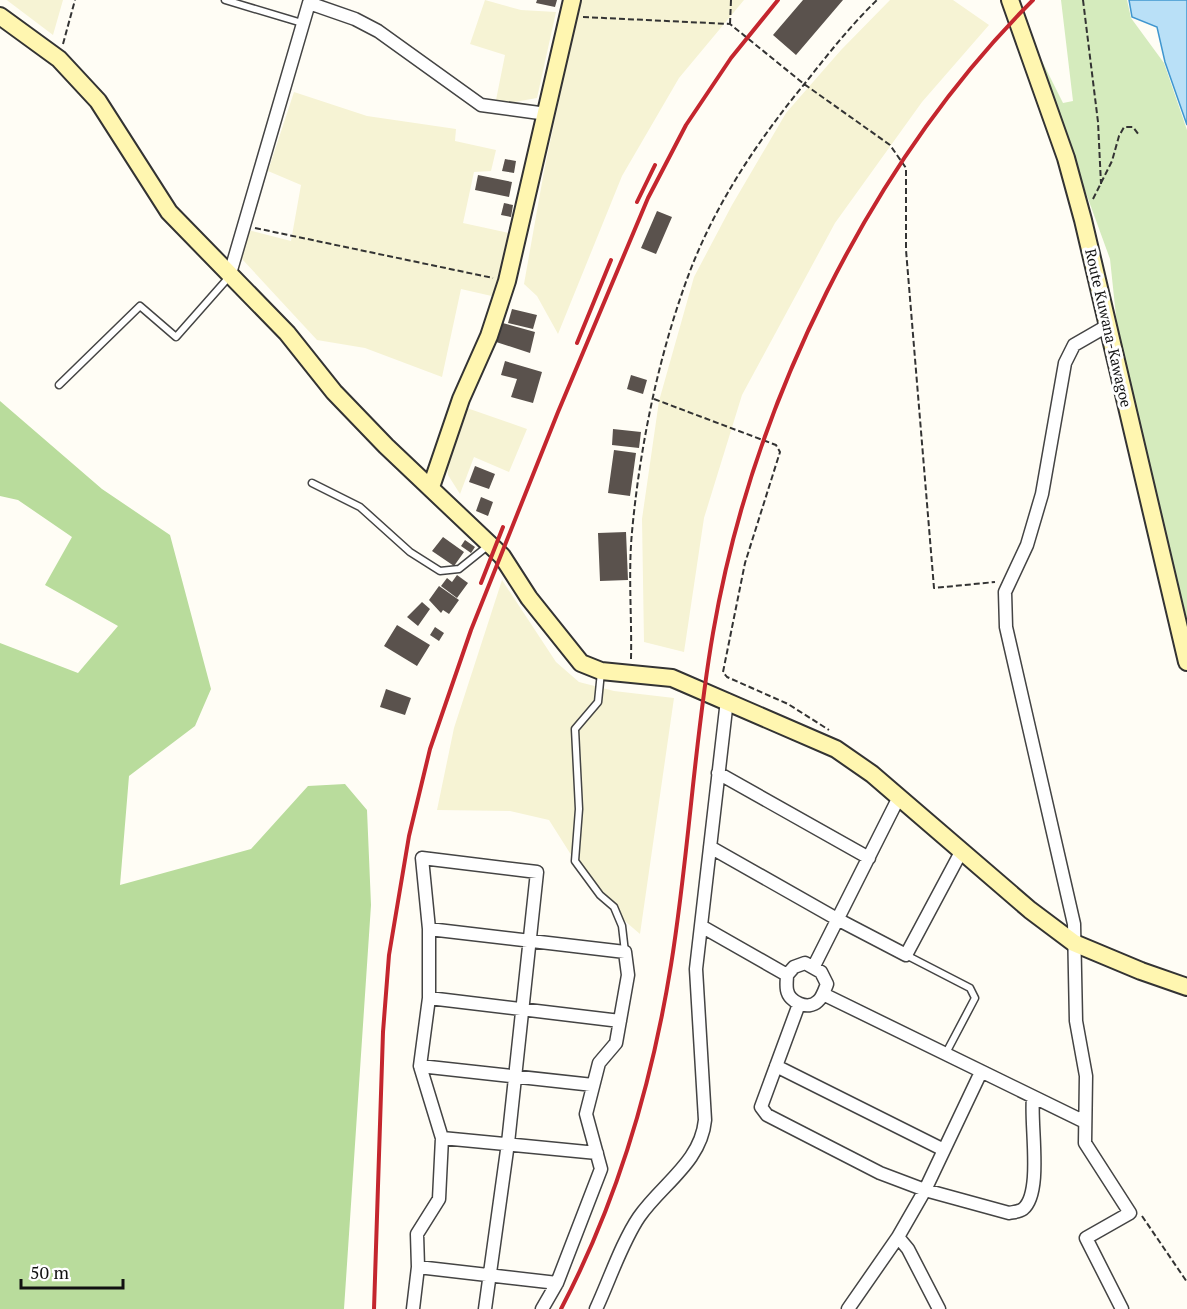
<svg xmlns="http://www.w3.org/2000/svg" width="1187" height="1309" viewBox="0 0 1187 1309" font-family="'PT Serif',serif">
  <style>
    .farmland { fill: #f6f3d4 }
    .green { fill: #d5ebbd }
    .forest { fill: #b9dc9c }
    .water { fill: #b9e0f7; stroke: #3f96cf; stroke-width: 1.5 }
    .building { fill: #5a524d }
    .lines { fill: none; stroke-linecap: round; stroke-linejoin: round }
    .lane-casing { stroke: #444; stroke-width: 9 }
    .street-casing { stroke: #444; stroke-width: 15 }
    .secondary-casing { stroke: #333; stroke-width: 20 }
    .path { stroke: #333; stroke-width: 2; stroke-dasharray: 6 3; stroke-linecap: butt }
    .lane { stroke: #fff; stroke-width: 6 }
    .street { stroke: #fff; stroke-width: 12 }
    .secondary { stroke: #fff6b0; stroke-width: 16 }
    .rail { stroke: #c4262e; stroke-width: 4 }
    .labels { text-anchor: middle; stroke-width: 6; stroke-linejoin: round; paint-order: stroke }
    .street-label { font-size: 15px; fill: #111; stroke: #fff }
  </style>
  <rect width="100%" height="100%" fill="#fffdf5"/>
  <path class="farmland" d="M 7,0 L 63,0 L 53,35 L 8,1 Z
    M 485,0 L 521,10 L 556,12 L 537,98 L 509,103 L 496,100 L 505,55 L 470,44 Z
    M 580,0 L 744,0 L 679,78 L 622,176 L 558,334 L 537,296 L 524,284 L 544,171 Z
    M 890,0 L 953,0 L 989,25 L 922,102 L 835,223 L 742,395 L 704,518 L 684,652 L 644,642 L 642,519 L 659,401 L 694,277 L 732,205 L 786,113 L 841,50 Z
    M 294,92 L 367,116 L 456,129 L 455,141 L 496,150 L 491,171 L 474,172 L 463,223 L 509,233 L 496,297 L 461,289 L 442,377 L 365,348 L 317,340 L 242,259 L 248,230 L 291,241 L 301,185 L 268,171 Z
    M 464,407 L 527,429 L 509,472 L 474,457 L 460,494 L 448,475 L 447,465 Z
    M 502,580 L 556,662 L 579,682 L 614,691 L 674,698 L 640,934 L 599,899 L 549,820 L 510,811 L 437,810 L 454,728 Z"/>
  <path class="green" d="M 1061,0 L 1127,0 L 1131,18 L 1164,63 L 1187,130 L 1187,620 L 1120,354 L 1110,259 L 1027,31 L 1063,103 L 1073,101 Z"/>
  <path class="forest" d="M 0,401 L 102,489 L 170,535 L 211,689 L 195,726 L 129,776 L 120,885 L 251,849 L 308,786 L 345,784 L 367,810 L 371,905 L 344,1309 L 0,1309 L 0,643 L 78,673 L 118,626 L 45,585 L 72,537 L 18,500 L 0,496 Z"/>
  <path class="water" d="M 1129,0 L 1187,0 L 1187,125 L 1165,62 L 1157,27 L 1132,17 Z"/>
  <path class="building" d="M 537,0 L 557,0 L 555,7 L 536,3 Z
    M 803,0 L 843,0 L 796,55 L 773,35 Z
    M 505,159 L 516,161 L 514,173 L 502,171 Z
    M 478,175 L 512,182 L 509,197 L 475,190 Z
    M 504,203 L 513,205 L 511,217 L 501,215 Z
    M 657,211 L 672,217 L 656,254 L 641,248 Z
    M 512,309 L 537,315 L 533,329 L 508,323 Z
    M 499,322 L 535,332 L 530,353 L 493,341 Z
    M 505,361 L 542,372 L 533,403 L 511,397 L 517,379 L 501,375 Z
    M 631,375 L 647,380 L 643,394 L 627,389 Z
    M 613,429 L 641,432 L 639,448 L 612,445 Z
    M 614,450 L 636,453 L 630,496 L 608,493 Z
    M 475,466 L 495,474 L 489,489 L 469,482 Z
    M 481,497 L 493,502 L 488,516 L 476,511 Z
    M 626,532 L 628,580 L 600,581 L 598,533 Z
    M 443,537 L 464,552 L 454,566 L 432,551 Z
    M 465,540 L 475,547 L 471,553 L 461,546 Z
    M 457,575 L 468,583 L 457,598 L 441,586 L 447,578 L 452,582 Z
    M 439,586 L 459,600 L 449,614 L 443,610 L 441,613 L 429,600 Z
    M 422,602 L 430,609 L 418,626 L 407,617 Z
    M 397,625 L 430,645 L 417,666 L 384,646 Z
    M 435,627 L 444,633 L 439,641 L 430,635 Z
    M 386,689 L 411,698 L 405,715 L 380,707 Z"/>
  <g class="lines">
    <defs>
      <path id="lane" d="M 225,0 L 302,23
        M 59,385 L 140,306 L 176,337 L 229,277
        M 312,483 L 360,507 L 410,552 L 440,571 L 459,569 L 489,545
        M 601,672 L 598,702 L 575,729 L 579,809 L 575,861 L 600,895 L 614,907 L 622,926 L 625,952
        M 906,955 L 970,988 L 975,998 L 946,1053"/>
      <path id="street" d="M 229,277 L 309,3 L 355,19 L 378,31 L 481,105 L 547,114
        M 1107,326 L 1074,345 L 1065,363 L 1042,494 L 1027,545 L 1005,592 L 1006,627 L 1074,924 L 1076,1021 L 1086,1076 L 1085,1143 L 1130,1213 L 1086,1238 L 1122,1309
        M 718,773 L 869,858
        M 710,847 L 837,919 L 906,955 L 961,852
        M 701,926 L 787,975 C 787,979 786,985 787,990 C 789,1002 808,1011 818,1001 C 822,998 825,989 827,984 L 821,972 L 805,963 L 794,967 L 787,975
        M 429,929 L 625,952 L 628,975 L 616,1043 L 599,1063 L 586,1114 L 601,1169 L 557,1283 L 542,1309
        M 814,966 L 898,799
        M 823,994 L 1085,1122
        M 429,998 L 620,1021
        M 799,1004 L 761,1107 L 767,1115 L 880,1173 L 925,1190 L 1009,1213 C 1013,1212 1019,1212 1023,1209 C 1043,1193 1030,1124 1033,1098
        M 420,1066 L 593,1085
        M 776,1066 L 944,1150
        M 442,1138 L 597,1153
        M 418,1267 L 557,1283
        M 413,1309 L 418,1267 L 417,1234 L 439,1199 L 442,1138 L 420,1066 L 429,998 L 429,929 L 422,858 L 537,872 L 508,1143 L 485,1309
        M 596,1309 C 609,1281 622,1242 639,1217 C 662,1184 701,1162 705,1120 L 696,969 L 727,700
        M 848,1309 L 898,1237
        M 939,1309 L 908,1249 L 898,1237 L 925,1190 L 981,1072"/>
      <path id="secondary" d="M 1010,0 L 1066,158 L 1083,220 L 1187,662
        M 0,16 L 59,59 L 98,101 L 169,212 L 287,333 L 334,392 L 386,446 L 502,556 L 529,598 L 581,663 L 601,671 L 672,678 L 836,749 L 872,774 L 1030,910 L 1074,943 L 1141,971 L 1187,987
        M 431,487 L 461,399 L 489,336 L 507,281 L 572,0"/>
    </defs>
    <use href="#lane" class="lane-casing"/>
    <use href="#street" class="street-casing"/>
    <use href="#secondary" class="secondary-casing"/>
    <path class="path" d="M 1083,0 L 1098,122 L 1101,184
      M 583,17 L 730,24 L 804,84 L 890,145 L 906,168 L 906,250 L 934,588 L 995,582
      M 730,24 L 731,0
      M 63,44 L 75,0
      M 1093,199 L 1112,161 L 1119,136 L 1124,127 L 1133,127 L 1139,135
      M 255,228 L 493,278
      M 654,399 L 776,445 L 780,452 L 745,563 L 723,672 L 727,677 L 788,704 L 829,730
      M 631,659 C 632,617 628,574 632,532 C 640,445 659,353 690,271 C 717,201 759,139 806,82 C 829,53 851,25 877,0
      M 1142,1216 L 1187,1282"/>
    <use href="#lane" class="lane"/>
    <use href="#street" class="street"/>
    <use href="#secondary" class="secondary"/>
    <path class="rail" d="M 637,202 L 655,165
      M 577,343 L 611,260
      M 481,583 L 503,527
      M 374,1309 L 383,1032 L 389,955 L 409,836 L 430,749 L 471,630 L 558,412 L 648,198 L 686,125 L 731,58 L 778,0
      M 561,1309 C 617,1202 652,1083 671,965 C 689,854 694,742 713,633 C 752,406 870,163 1033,0"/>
  </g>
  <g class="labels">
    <g class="street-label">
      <text transform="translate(1108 328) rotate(77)" y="5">Route Kuwana-Kawagoe</text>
    </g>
  </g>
  <path d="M21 1279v9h102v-9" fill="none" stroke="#111111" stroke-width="3"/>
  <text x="30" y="1279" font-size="18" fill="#111111" stroke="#ffffff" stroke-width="4.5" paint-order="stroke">50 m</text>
</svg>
